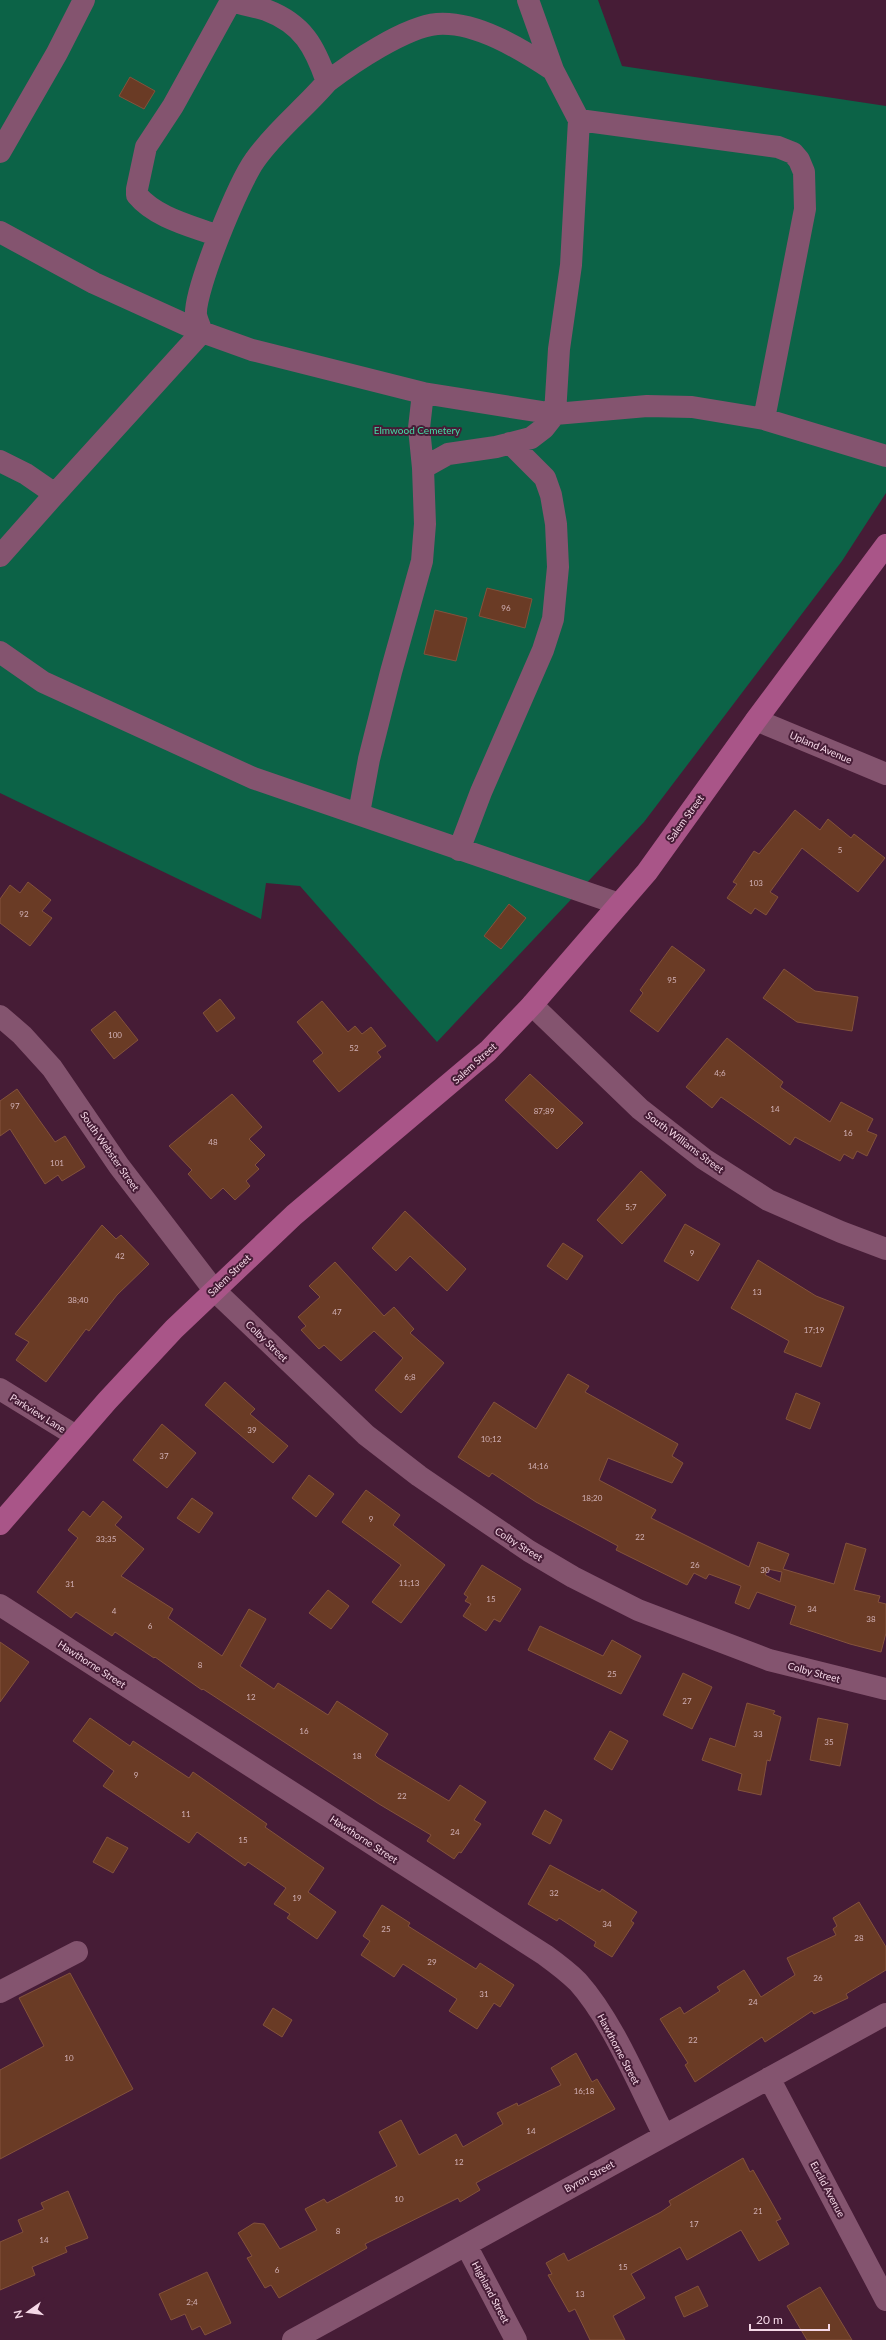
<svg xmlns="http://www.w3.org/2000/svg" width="886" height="2340" viewBox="0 0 886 2340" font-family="Lato,sans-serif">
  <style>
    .green { fill: #0c6347 }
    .building { fill: #6a3b25; stroke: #83523c; fill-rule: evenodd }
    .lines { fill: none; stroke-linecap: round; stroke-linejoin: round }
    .minor { stroke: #84546f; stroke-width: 22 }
    .major { stroke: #a95588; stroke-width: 22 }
    .labels { text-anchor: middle; stroke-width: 4; stroke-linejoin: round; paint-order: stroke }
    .number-label { font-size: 8px; fill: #d2b1b6 }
    .park-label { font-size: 10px; fill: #45dca6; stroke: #461c36 }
    .street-label { font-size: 10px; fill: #f5d8e7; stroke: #461c36 }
  </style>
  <rect width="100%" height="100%" fill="#461c36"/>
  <path class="green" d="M 0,0 L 598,0 L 622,66 L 886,106 L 886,493 L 842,561 L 644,822 L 437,1042 L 300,886 L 266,883 L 261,919 L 0,793 Z"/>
  <path class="building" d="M 130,77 L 155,91 L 144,109 L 119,96 Z
    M 487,588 L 532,599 L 525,628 L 479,616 Z
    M 435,610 L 467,618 L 456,661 L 424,654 Z
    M 795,810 L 820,830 L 828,819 L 851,838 L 854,834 L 885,858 L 858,892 L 802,848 L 770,892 L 778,897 L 766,915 L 755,908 L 751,914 L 727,898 L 737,884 L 733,882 L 754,851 L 759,854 Z
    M 28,882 L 51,900 L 42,911 L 52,918 L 30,946 L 0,923 L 0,899 L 10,885 L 20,893 Z
    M 509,904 L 526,918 L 501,949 L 484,936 Z
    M 672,946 L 705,970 L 658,1032 L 630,1011 L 643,993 L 640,990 Z
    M 784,969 L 815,991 L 858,997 L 852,1031 L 797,1022 L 763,998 Z
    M 220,999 L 235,1018 L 217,1032 L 203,1013 Z
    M 322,1001 L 348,1032 L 355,1026 L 362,1034 L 371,1027 L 386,1046 L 377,1052 L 381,1057 L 339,1092 L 313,1061 L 323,1053 L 297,1022 Z
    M 115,1011 L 138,1040 L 114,1059 L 91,1030 Z
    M 727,1038 L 783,1082 L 780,1087 L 830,1122 L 841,1102 L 873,1119 L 867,1131 L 877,1135 L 867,1156 L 857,1151 L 853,1159 L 844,1154 L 840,1161 L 795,1137 L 790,1145 L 721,1097 L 712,1108 L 686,1087 Z
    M 530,1074 L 583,1123 L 557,1149 L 505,1100 Z
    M 17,1089 L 55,1142 L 65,1136 L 85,1167 L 62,1181 L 58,1175 L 45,1184 L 10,1129 L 0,1136 L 0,1101 Z
    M 232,1094 L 262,1127 L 249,1139 L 265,1155 L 255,1165 L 259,1169 L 246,1181 L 250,1186 L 235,1200 L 223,1188 L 211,1199 L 188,1174 L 192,1170 L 169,1146 Z
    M 641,1171 L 666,1195 L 622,1244 L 597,1220 Z
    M 405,1211 L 466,1269 L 447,1291 L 410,1256 L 396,1271 L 372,1248 Z
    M 685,1224 L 720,1244 L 698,1281 L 664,1261 Z
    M 102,1225 L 116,1239 L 121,1235 L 149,1264 L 117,1295 L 89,1331 L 86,1329 L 46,1382 L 16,1360 L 29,1342 L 15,1334 Z
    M 563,1243 L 583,1256 L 567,1280 L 547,1266 Z
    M 758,1260 L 816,1296 L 844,1307 L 821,1367 L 784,1352 L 789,1341 L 731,1308 Z
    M 335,1262 L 384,1316 L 394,1307 L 414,1329 L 410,1333 L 444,1363 L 401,1413 L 375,1390 L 403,1358 L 374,1331 L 341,1361 L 324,1345 L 319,1349 L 301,1330 L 306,1326 L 298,1317 L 320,1297 L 309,1286 Z
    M 568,1374 L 589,1386 L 585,1392 L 678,1444 L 672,1456 L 683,1463 L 672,1483 L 608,1458 L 599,1480 L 656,1510 L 651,1518 L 749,1567 L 758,1542 L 789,1554 L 783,1569 L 834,1584 L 846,1543 L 866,1549 L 854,1590 L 880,1596 L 878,1602 L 886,1604 L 886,1633 L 881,1652 L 850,1644 L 790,1624 L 796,1606 L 757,1592 L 749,1609 L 735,1603 L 741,1586 L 709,1574 L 706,1579 L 694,1573 L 687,1585 L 616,1550 L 618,1546 L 536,1502 L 492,1473 L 489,1477 L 458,1457 L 494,1402 L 536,1429 ZM 768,1569 L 782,1572 L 780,1582 L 765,1575 Z
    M 225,1382 L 255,1409 L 250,1414 L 288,1446 L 273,1463 L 205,1405 Z
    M 796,1393 L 820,1403 L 810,1429 L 786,1419 Z
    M 162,1424 L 196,1453 L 167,1488 L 133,1460 Z
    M 309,1475 L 334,1494 L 316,1517 L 292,1498 Z
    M 366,1490 L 400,1515 L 393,1525 L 445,1565 L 401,1623 L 372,1602 L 401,1565 L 342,1522 Z
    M 192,1498 L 213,1513 L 199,1533 L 177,1518 Z
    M 103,1501 L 122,1517 L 115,1525 L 144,1549 L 121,1576 L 173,1609 L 168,1618 L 222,1656 L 249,1609 L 266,1619 L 240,1666 L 274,1689 L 278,1683 L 328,1715 L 337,1701 L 388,1734 L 375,1755 L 378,1758 L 449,1801 L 460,1785 L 486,1802 L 474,1820 L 481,1824 L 461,1853 L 459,1852 L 454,1859 L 427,1841 L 431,1835 L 379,1804 L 203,1689 L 202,1690 L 155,1657 L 154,1658 L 115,1632 L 112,1636 L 76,1612 L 71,1618 L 37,1592 L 78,1538 L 68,1530 L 83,1511 L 90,1517 Z
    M 482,1565 L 521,1589 L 500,1622 L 494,1619 L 486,1631 L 463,1616 L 471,1604 L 465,1601 L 468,1597 L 464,1594 Z
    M 328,1590 L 349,1606 L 331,1629 L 309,1613 Z
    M 540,1626 L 603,1656 L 612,1640 L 641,1656 L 621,1694 L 528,1650 Z
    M 0,1642 L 29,1662 L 0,1702 Z
    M 683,1673 L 712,1687 L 692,1729 L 663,1715 Z
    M 747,1703 L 775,1711 L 773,1714 L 781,1717 L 770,1761 L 767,1760 L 761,1795 L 738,1790 L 742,1774 L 702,1760 L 710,1738 L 735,1747 Z
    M 90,1718 L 130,1746 L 133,1741 L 189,1778 L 193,1772 L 267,1824 L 265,1827 L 324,1868 L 308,1892 L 336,1912 L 317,1939 L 287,1918 L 290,1914 L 274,1904 L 286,1888 L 248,1862 L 245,1866 L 197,1832 L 189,1843 L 103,1786 L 114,1771 L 73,1741 Z
    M 818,1718 L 848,1724 L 840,1766 L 810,1760 Z
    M 610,1731 L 628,1741 L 612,1770 L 594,1759 Z
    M 545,1810 L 562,1820 L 550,1844 L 532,1834 Z
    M 107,1837 L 128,1848 L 113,1873 L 93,1862 Z
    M 550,1865 L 600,1892 L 602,1889 L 637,1912 L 631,1921 L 634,1923 L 612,1957 L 594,1946 L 596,1942 L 559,1918 L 557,1921 L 528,1904 Z
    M 859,1902 L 886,1947 L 886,1970 L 846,1994 L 848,1998 L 814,2014 L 812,2011 L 765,2042 L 762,2037 L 695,2082 L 685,2065 L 688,2063 L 660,2019 L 680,2007 L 684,2014 L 720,1991 L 717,1987 L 744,1970 L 761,1997 L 795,1975 L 787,1958 L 836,1935 L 833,1929 L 837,1926 L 833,1918 Z
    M 382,1905 L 410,1923 L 408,1926 L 476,1969 L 480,1963 L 514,1985 L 500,2007 L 494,2003 L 477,2029 L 449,2011 L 457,1999 L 403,1964 L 394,1977 L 361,1955 L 370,1941 L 363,1936 Z
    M 70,1973 L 133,2089 L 0,2159 L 0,2070 L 44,2046 L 19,1998 Z
    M 273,2008 L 292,2020 L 282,2037 L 263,2025 Z
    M 576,2053 L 592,2082 L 597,2079 L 615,2109 L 476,2183 L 480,2190 L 460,2202 L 458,2198 L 365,2244 L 367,2248 L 279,2298 L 271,2285 L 265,2288 L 247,2258 L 252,2256 L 238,2233 L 254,2223 L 264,2224 L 280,2249 L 317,2230 L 305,2209 L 324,2199 L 327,2203 L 397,2166 L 379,2132 L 401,2120 L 419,2155 L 456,2134 L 463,2147 L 503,2124 L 497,2113 L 517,2103 L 518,2106 L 561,2085 L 551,2068 Z
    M 743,2158 L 750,2172 L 753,2170 L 781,2219 L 776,2221 L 789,2244 L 759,2261 L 741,2230 L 687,2260 L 680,2247 L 631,2274 L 645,2298 L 613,2316 L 625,2340 L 590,2340 L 575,2309 L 569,2312 L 548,2275 L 552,2274 L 546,2263 L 564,2253 L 568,2261 L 661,2212 L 671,2205 L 669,2201 Z
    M 68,2191 L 88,2238 L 65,2247 L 67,2252 L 32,2267 L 35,2275 L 0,2290 L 0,2242 L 23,2232 L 18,2220 L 44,2209 L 41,2203 Z
    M 207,2272 L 231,2323 L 205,2335 L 200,2326 L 192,2330 L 185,2314 L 171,2320 L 159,2294 Z
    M 698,2286 L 708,2306 L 684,2317 L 675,2297 Z
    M 820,2287 L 852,2340 L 807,2340 L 787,2306 Z"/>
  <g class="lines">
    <path class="minor" d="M 231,0 C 240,5 255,6 266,10 C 303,24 315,47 327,82 C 352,63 405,27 437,24 C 476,21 521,49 553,70 L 528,0
      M 553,70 L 579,120
      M 0,152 L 57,53 L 84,0
      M 0,232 L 94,283 L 202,332 C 200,327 197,320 196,315 C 194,290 239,182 255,160 C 275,131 304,109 327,82
      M 218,236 C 192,226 156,218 137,195 L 137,189 L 146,147 L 173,106 L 231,1
      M 764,419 L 805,209 L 804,172 L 799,160 L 793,153 L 778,147 L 579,120 L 571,265 L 559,349 L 555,414 L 647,406 L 692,407 L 764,419 L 886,456
      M 0,461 L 26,474 L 55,494 L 0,556
      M 55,494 L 202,332 L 252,350 L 423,393 L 419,428 L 423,468 L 448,454 L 496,447 L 531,438 L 544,428 L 555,414 L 423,393
      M 0,652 L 43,682 L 253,778 L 619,904
      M 756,720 L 886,774
      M 359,813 L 369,759 L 391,672 L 422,561 L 425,524 L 423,468
      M 459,850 L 481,792 L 543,650 L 553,619 L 558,567 L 556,524 L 551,495 L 545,478 L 510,443
      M 532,1005 L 640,1109 L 704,1159 L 768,1200 L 841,1232 L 886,1249
      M 0,1016 L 22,1035 L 52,1068 L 119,1166 L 214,1290 L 366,1435 L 419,1476 L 529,1551 L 573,1577 L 638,1610 L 769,1660 L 886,1689
      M 0,1389 L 76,1436
      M 0,1605 L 545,1955 C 556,1963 568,1972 578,1982 C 613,2021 640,2088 664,2135
      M 0,1992 L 77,1952
      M 769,2078 L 886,2300
      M 466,2245 L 516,2340
      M 293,2340 L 886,2014"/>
    <path class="major" d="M 0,1524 L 107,1401 L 174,1329 L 294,1215 L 488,1051 L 532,1005 L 647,872 L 756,720 L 886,545"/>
  </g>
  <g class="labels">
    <g class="number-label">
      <text x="506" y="611">96</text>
      <text x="840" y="853">5</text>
      <text x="756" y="886">103</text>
      <text x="24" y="917">92</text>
      <text x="672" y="983">95</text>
      <text x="115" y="1038">100</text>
      <text x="354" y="1051">52</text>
      <text x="720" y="1076">4;6</text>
      <text x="15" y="1109">97</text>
      <text x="775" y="1112">14</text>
      <text x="544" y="1114">87;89</text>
      <text x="848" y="1136">16</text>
      <text x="213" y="1145">48</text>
      <text x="57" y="1166">101</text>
      <text x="631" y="1210">5;7</text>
      <text x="692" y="1256">9</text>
      <text x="120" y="1259">42</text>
      <text x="757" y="1295">13</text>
      <text x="78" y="1303">38;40</text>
      <text x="337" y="1315">47</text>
      <text x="814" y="1333">17;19</text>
      <text x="410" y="1380">6;8</text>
      <text x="252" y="1433">39</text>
      <text x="491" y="1442">10;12</text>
      <text x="164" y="1459">37</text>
      <text x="538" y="1469">14;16</text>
      <text x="592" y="1501">18;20</text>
      <text x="371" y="1522">9</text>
      <text x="640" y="1540">22</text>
      <text x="106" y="1542">33;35</text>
      <text x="695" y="1568">26</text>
      <text x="765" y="1573">30</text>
      <text x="409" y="1586">11;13</text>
      <text x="70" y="1587">31</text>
      <text x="491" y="1602">15</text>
      <text x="812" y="1612">34</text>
      <text x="114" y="1614">4</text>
      <text x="871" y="1622">38</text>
      <text x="150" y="1629">6</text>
      <text x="200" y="1668">8</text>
      <text x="612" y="1677">25</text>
      <text x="251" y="1700">12</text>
      <text x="687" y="1704">27</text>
      <text x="304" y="1734">16</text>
      <text x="758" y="1737">33</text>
      <text x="829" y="1745">35</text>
      <text x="357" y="1759">18</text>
      <text x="136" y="1778">9</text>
      <text x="402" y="1799">22</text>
      <text x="186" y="1817">11</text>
      <text x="455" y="1835">24</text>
      <text x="243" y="1843">15</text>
      <text x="554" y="1896">32</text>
      <text x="297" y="1901">19</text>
      <text x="607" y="1927">34</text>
      <text x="386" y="1932">25</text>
      <text x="859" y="1941">28</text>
      <text x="432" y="1965">29</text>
      <text x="818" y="1981">26</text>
      <text x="484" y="1997">31</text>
      <text x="753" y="2005">24</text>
      <text x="693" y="2043">22</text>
      <text x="69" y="2061">10</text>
      <text x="584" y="2094">16;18</text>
      <text x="531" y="2134">14</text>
      <text x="459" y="2165">12</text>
      <text x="399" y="2202">10</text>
      <text x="758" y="2214">21</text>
      <text x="694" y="2227">17</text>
      <text x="338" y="2234">8</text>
      <text x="44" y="2243">14</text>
      <text x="623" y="2270">15</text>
      <text x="277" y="2273">6</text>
      <text x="580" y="2297">13</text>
      <text x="192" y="2305">2;4</text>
    </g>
    <g class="park-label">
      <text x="417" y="434">Elmwood Cemetery</text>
    </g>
    <g class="street-label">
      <text transform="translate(821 747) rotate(23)" y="4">Upland Avenue</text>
      <text transform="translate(685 818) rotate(-54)" y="4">Salem Street</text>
      <text transform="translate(474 1063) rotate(-42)" y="4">Salem Street</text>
      <text transform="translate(685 1142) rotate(37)" y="4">South Williams Street</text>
      <text transform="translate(110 1151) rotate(55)" y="4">South Webster Street</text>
      <text transform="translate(229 1275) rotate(-44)" y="4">Salem Street</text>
      <text transform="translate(267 1341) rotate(44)" y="4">Colby Street</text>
      <text transform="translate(38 1413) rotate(32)" y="4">Parkview Lane</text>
      <text transform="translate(519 1544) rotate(32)" y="4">Colby Street</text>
      <text transform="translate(92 1664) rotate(33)" y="4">Hawthorne Street</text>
      <text transform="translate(814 1672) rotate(15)" y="4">Colby Street</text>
      <text transform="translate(364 1839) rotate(33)" y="4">Hawthorne Street</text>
      <text transform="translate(619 2049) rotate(62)" y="4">Hawthorne Street</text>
      <text transform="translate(589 2176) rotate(-29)" y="4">Byron Street</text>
      <text transform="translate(828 2189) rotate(62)" y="4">Euclid Avenue</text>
      <text transform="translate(491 2292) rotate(62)" y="4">Highland Street</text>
    </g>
  </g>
  <g transform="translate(28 2312) rotate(256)" stroke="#461c36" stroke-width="3" paint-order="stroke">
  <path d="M0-3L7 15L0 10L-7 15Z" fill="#f5d8e7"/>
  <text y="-6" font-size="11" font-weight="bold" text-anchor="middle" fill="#f5d8e7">N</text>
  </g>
  <path d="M750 2324v6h79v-6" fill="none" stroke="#f5d8e7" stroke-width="2"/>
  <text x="756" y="2324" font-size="12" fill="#f5d8e7" stroke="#461c36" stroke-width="3" paint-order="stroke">20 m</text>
</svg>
